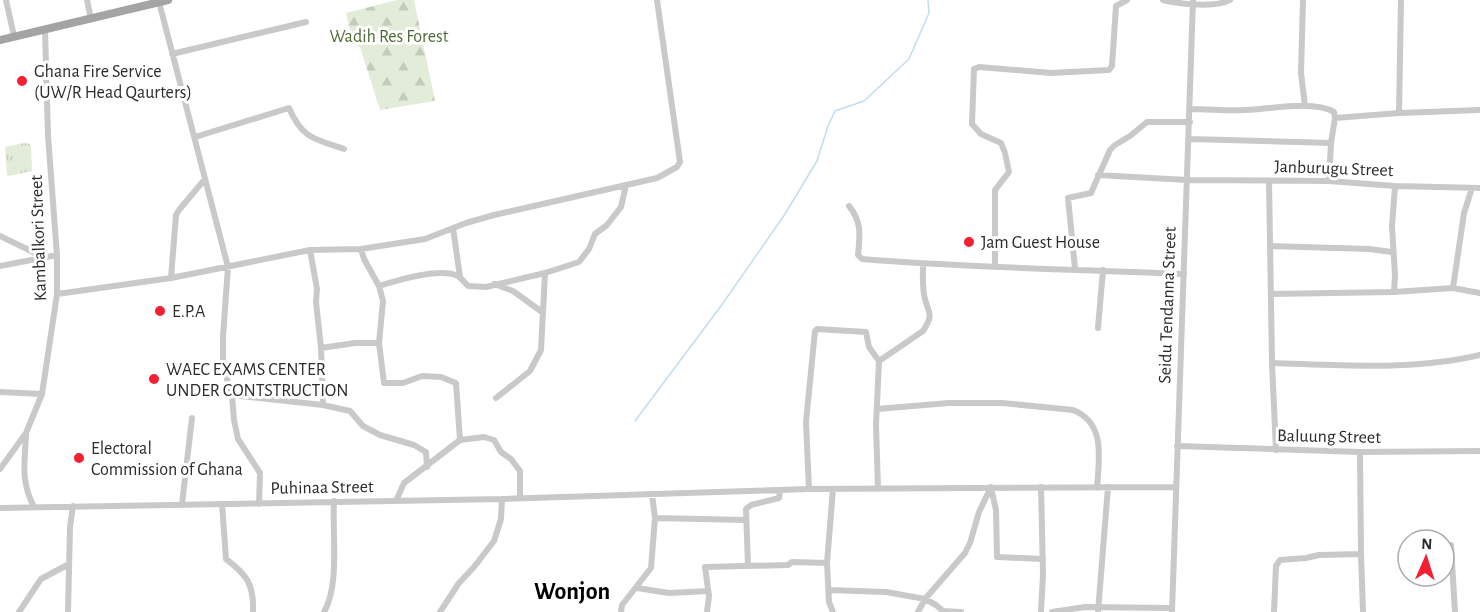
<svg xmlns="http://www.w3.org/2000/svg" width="1480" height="612" viewBox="0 0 1480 612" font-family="'Alegreya Sans',sans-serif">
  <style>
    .grass { fill: url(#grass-tufts) }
    .forest { fill: url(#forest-firs) }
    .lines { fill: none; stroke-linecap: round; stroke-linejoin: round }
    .stream { stroke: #c2ddee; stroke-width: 1.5 }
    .minor { stroke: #c9c9c9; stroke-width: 6 }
    .major { stroke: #a4a4a4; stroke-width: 8 }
    .poi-dot { fill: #f31f32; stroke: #fff; stroke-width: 2 }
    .labels { text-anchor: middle; stroke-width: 6; stroke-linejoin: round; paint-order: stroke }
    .park-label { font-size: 18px; fill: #506b37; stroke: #fff }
    .poi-label { font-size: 18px; fill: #2c2c2c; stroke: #fff; text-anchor: start }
    .street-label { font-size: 18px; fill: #2c2c2c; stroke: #fff }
    .district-label { font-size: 24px; font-weight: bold; fill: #000; stroke: #fff }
  </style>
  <defs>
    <pattern id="grass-tufts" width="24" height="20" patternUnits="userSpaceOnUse" patternTransform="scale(1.5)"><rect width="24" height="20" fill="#e3ecd8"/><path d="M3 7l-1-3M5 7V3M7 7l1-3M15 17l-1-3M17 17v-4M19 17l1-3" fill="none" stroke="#c3cbba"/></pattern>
    <pattern id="forest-firs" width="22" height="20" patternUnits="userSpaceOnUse" patternTransform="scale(1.5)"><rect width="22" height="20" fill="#e3ecd8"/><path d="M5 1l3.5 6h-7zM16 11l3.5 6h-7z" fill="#c3cbba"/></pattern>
  </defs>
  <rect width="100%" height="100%" fill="#fff"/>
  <path class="grass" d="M 24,143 L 30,144 L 31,147 L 32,171 L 9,176 L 7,175 L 5,147 Z"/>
  <path class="forest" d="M 397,0 L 414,0 L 435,101 L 380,110 L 360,47 L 353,43 L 346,13 Z"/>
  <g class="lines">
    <path class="stream" d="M 635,421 L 721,306 L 785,214 L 817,161 L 828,126 L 835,111 L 864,101 L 909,59 L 929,13 L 928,0"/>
    <path class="minor" d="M 6,0 L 14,36
      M 87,0 L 91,19
      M 1163,0 C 1179,4 1216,8 1230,0
      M 1303,0 L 1301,73 L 1305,106
      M 159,2 L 228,267 L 223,336 L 223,366 L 232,395 L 234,420 L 238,439 L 260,473 L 259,504
      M 172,54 L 306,22
      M 1190,109 C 1209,109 1228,111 1246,110 C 1270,109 1313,100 1334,112 L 1335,118
      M 1399,113 L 1480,110
      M 195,137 L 289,108 C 302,138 314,139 344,149
      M 1189,139 L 1331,143 L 1329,181
      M 1331,143 L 1335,118 L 1399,113 L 1401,0
      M 1098,175 L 1187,180 L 1329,181 L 1395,186 L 1480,188
      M 1269,181 L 1272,363 L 1276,450
      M 849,206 C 862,222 860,235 858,255 L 862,259 C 969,268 1077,269 1184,274
      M 453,228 L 460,277
      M 0,236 L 33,252 L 40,259
      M 1270,246 L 1369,249 L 1392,252
      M 361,249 L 364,259 L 379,286 L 383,301 L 379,343 L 384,383 L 403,383 L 422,376 L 441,377 L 456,383 L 460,440
      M 310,250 L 317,289 L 316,302 L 321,348 L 323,405
      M 0,266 L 57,255
      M 995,266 L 995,190 L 1009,172 L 1005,153 L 1001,143 L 981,134 L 972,124 L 974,69 L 979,67 L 1051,73 L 1109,70 L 1112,66 L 1116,6 L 1127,0
      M 1075,268 L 1068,198 L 1091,193 L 1110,150 L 1115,145 L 1130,136 L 1147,122 L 1190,122
      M 171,278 L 176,215 L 179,210 L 205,179
      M 494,284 L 513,291 L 542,312
      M 379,286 C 398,280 440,267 458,276 C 462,279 465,283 468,286 L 486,287 L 545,273 L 579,262 L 589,249 L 595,234 L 607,225 L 621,207 L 626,185
      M 1453,288 L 1464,213 L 1472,188
      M 1394,292 L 1395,275 L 1392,226 L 1395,186
      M 57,294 L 171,278 L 310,250 L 361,249 L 425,239 L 466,223 L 494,215 L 657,178 L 677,167 L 680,162 L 657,0
      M 1271,294 L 1394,292 L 1453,288 L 1480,293
      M 1098,328 L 1103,270
      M 321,348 L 355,343 L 379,343
      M 1272,363 C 1339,365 1414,371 1480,355
      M 0,392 L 42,394
      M 232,395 L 323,405 L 350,411 L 363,426 L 380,435 L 414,445 L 426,452 L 427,467
      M 496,398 L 530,371 L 541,350 L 545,273
      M 877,409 L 949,403 L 1002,403 L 1073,410 C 1106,423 1099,458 1097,488
      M 26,434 C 25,462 20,480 34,507
      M 1177,446 L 1360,452 L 1480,451
      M 1360,452 L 1361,554 L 1363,612
      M 0,469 L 26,433 L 42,394 L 57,294 L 57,255 L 48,136 L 45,30
      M 1041,487 L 1043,574 L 1041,612
      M 991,488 L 996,510 L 997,557 L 1043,559
      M 809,489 L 806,422 L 815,331 L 817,329 L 866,332 L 869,347 L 879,361
      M 878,489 L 876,425 L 879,361 L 923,331 C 934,314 929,314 925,299 C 922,289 923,275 923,264
      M 652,494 L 655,518 L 746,520
      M 396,501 L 404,483 L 460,440 L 484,437 L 494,440 L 501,452 L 511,459 L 520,471 L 520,498
      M 182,504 L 192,418
      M 222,504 L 226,559 C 247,575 254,584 253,612
      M 0,508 L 502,499 L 809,489 L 1175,487
      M 1451,545 L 1455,612
      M 748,566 L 746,509 L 751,505 L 779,498 L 780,491
      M 637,588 L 669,593 L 708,591
      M 829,590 L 886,592 L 925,599 L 936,605 L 943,611 L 961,612
      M 19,612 L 41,579 L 69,564
      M 68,612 L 70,527 L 73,506
      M 324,612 C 340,585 332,533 334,501
      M 440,612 L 459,583 L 474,567 L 494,541 L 501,519 L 502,499
      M 621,612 L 622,605 L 651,568 L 655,518
      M 707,612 L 709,596 L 705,567 L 788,565 L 792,562 L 827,563
      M 833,612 L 829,602 L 827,563 L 833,489
      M 918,612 L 925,599 L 965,553 L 970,543 L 979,512 L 991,487
      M 1052,612 L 1085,607 L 1171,608
      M 1098,612 L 1108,487
      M 1172,612 L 1193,0
      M 1274,612 L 1276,566 L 1280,560 L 1306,558 L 1319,555 L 1361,554"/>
    <path class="major" d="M 0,40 L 168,0"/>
  </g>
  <g class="poi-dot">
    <circle cx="22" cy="81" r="6"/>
    <circle cx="969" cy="242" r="6"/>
    <circle cx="160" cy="311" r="6"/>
    <circle cx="154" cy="379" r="6"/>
    <circle cx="79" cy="458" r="6"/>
  </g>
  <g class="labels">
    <g class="park-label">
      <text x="389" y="42">Wadih Res Forest</text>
    </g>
    <g class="poi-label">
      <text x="34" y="77">Ghana Fire Service<tspan x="34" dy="21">(UW/R Head Qaurters)</tspan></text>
      <text x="981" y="248">Jam Guest House</text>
      <text x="172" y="317">E.P.A</text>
      <text x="166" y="375">WAEC EXAMS CENTER<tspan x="166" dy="21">UNDER CONTSTRUCTION</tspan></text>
      <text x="91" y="454">Electoral<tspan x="91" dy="21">Commission of Ghana</tspan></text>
    </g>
    <g class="street-label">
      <text transform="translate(1334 168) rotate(2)" y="6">Janburugu Street</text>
      <text transform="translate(38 238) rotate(-92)" y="6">Kambalkori Street</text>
      <text transform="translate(1167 305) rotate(-88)" y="6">Seidu Tendanna Street</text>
      <text transform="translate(1329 436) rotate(1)" y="6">Baluung Street</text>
      <text transform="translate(322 487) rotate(-1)" y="6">Puhinaa Street</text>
    </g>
    <g class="district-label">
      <text x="572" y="599">Wonjon</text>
    </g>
  </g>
  <g transform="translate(1426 558) rotate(3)"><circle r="28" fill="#ffffff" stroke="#ababab" stroke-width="1.5"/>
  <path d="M0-4.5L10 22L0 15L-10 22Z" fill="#f31f32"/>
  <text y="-9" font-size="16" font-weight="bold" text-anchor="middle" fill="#2c2c2c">N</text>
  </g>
</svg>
